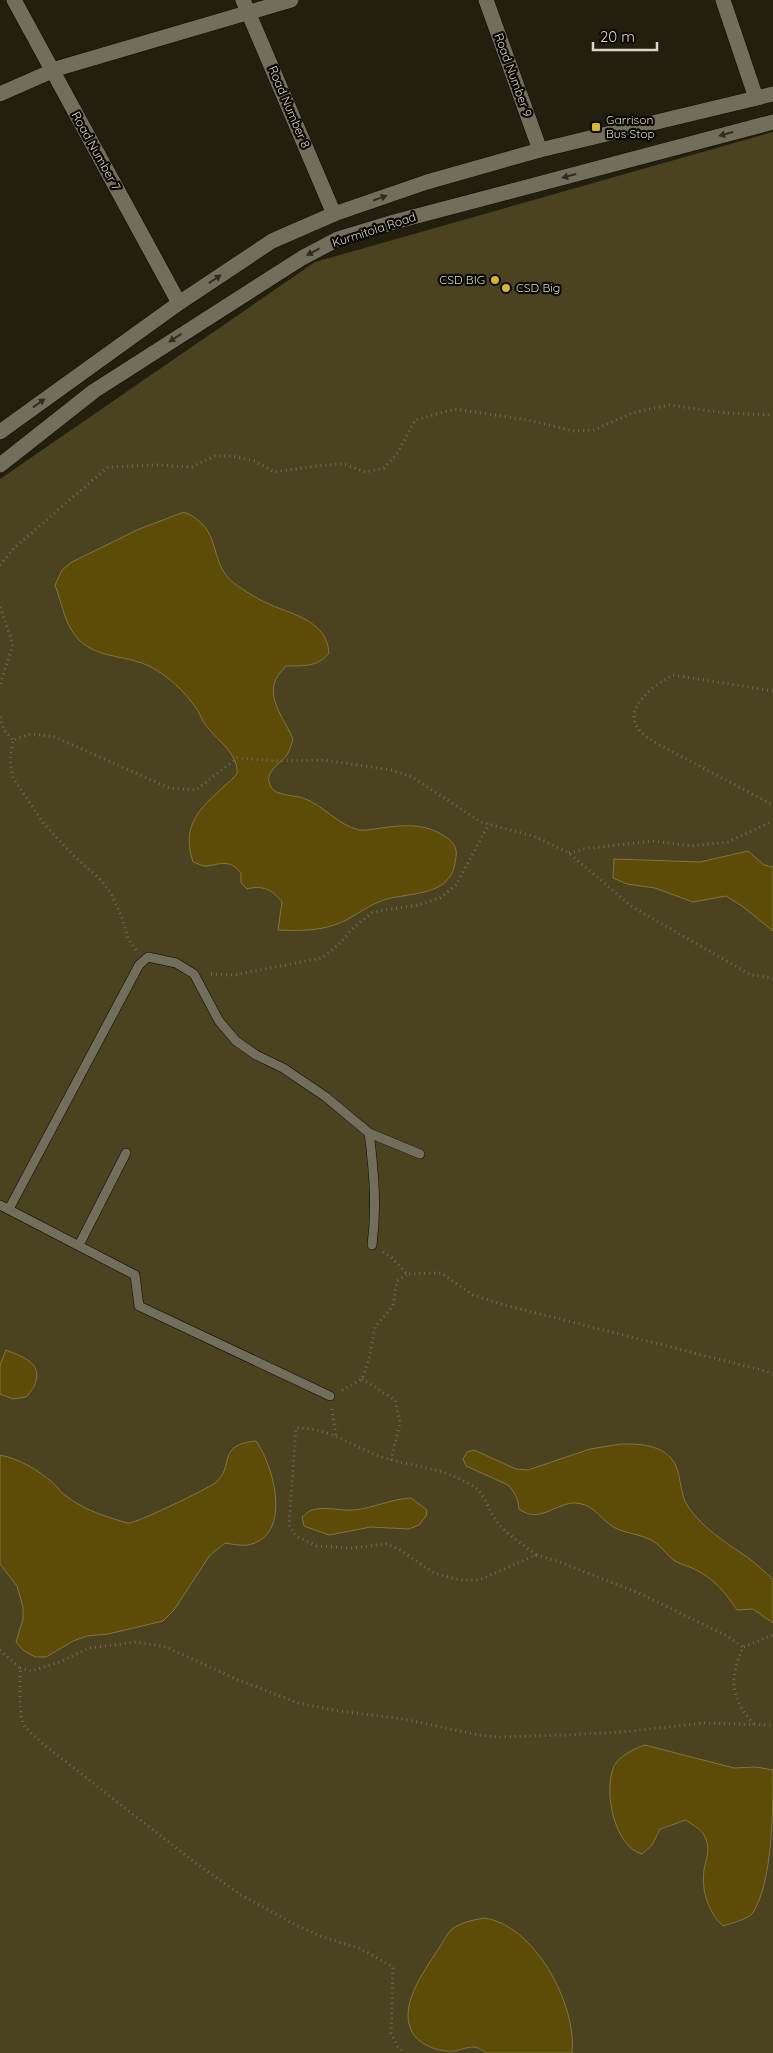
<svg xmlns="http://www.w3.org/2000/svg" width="773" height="2053" viewBox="0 0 773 2053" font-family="Quicksand,sans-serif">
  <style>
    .green { fill: #4b4220 }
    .water { fill: #5c4c07; stroke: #827542 }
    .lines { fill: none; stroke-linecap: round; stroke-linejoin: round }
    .lane-casing { stroke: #0c0800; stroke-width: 10 }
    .street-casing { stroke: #0c0800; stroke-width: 16 }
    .secondary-casing { stroke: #0c0800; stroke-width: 16 }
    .path { stroke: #6f6c5e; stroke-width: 3; stroke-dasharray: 1 4; stroke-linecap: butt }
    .lane { stroke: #736e5c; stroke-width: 9 }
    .street { stroke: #736e5c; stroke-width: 15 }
    .secondary { stroke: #736e5c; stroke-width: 15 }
    .oneway { fill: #2f2c23 }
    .poi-dot { fill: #d5b534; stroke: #0a0904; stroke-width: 2 }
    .labels { text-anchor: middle; stroke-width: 4.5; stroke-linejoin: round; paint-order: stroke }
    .street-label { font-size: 12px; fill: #d9d6cc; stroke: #0a0904 }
    .poi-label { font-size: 12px; fill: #d9d6cc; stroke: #0a0904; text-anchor: start }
  </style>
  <rect width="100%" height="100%" fill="#231f0f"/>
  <path class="green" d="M 773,132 L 773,2053 L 0,2053 L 0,479 L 315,262 Z"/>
  <path class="water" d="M 184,512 C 225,529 206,562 235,584 C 246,592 259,600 271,605 C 295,615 327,622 329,653 C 318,667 303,666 286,666 C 283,670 278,674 276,679 C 266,698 286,722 293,739 C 292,743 290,749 288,753 C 282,764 262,771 271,787 C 276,796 294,795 303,798 C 323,805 338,825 359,830 C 366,831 374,829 381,828 C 403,825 425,823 444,836 C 449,839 454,843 456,850 C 457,855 455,862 454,868 C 445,898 404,892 381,901 C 370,905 359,913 348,919 C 326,931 303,931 278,930 L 282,902 C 272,889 262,885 247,889 L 241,883 L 241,873 C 230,860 223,863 208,866 C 203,867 197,863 193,862 C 178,817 210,802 237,774 C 239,753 216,740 205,724 C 201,719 200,713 196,708 C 185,692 168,676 151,667 C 128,655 100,659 80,641 C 65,627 62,603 55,585 L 62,570 L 72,562 L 137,530 Z
    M 748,851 L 764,865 L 773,867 L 773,931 L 742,906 L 726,896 L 693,902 L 655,888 L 627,884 L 613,878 L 614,859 L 700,862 Z
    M 6,1350 C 13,1353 23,1356 29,1361 C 43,1371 36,1387 26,1397 L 13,1399 L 0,1394 L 0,1365 Z
    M 256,1441 C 274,1466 293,1536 248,1545 C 241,1546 232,1544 225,1543 L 210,1555 L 174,1610 L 163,1621 L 108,1634 L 87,1636 L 73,1641 L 46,1657 L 35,1657 L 23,1650 L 16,1642 L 23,1619 L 23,1607 L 17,1586 L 0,1564 L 0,1455 C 20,1459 38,1470 53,1483 C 58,1487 61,1493 66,1496 C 80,1507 98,1514 114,1519 C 119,1520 124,1523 129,1523 C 137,1523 207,1489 215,1483 C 236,1466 215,1445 256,1441 Z
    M 621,1444 C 638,1444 658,1444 671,1458 C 683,1472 678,1494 689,1508 C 704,1529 725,1542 747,1557 C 756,1563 764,1572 773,1579 L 773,1623 L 753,1609 L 737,1610 C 726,1593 714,1579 696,1570 C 690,1566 681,1565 675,1561 C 665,1554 661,1544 649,1539 C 636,1533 620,1533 609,1524 C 598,1515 591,1503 574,1503 C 554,1504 539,1524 519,1509 C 518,1499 515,1492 508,1485 L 466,1466 L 463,1459 L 467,1452 L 474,1450 L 516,1469 L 528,1470 L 590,1449 Z
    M 411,1498 L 427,1510 L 426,1516 L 419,1525 L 409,1529 L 371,1527 L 329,1535 L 304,1526 L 302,1517 C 305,1515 308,1511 312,1510 C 325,1506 340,1511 354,1510 C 374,1508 391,1499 411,1498 Z
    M 645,1745 L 734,1768 L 756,1767 L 773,1770 C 773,1809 773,1883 752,1914 C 745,1920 732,1923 723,1926 C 707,1911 700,1887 705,1865 C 708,1853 710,1846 704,1835 C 701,1829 691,1824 686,1820 L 660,1829 L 652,1845 L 642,1854 C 614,1846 603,1791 614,1766 C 620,1755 634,1749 645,1745 Z
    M 484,1918 C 535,1925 577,2005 572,2053 L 486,2053 C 475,2043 468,2048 455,2051 C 441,2053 422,2046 414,2035 C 396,2009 423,1973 437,1951 C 442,1945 446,1934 452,1929 C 462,1922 473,1920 484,1918 Z"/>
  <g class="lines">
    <defs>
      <path id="lane" d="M 369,1133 L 420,1154
        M 0,1205 L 135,1275 L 139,1306 L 330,1396
        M 9,1209 L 139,965 L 148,957 L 176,963 L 194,974 L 219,1021 L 236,1041 L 256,1055 L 283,1068 L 326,1097 L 369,1133 C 374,1171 377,1207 372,1245
        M 79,1245 L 126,1153"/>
      <path id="street" d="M 14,0 L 179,303
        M 243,0 L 334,214
        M 486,0 L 540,150
        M 723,0 L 756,98
        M 0,94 L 59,68 L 291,0"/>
      <path id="secondary" d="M 0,432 L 179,303 L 272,241 L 334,214 L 427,182 L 540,150 L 773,94
        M 0,465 L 94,391 L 302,258 L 338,239 L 394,222 L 773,122"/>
    </defs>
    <use href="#lane" class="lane-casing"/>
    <use href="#street" class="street-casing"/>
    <use href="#secondary" class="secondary-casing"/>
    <path class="path" d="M 0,565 L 14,548 L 108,467 L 157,465 L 192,467 L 215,456 L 232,456 L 255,461 L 274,472 L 316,466 L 344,464 L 365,472 L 384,468 L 397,454 L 415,420 L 455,409 L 527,420 L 574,431 L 594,430 L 632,413 L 669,405 L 726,413 L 773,415
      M 0,607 L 13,644 L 0,685
      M 773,691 L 673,675 C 655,685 619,709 641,732 C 645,736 649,739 654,742 L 773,805
      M 0,717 L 4,730 L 13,740
      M 569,853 L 583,849 L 653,841 L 691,846 L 728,842 L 773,821
      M 136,950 L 128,939 L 123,920 L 111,893 L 99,878 L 75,857 L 44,824 L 13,778 L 10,758 L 13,740 L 31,734 L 55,737 L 169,788 L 196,790 L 237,758 L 277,761 L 325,760 L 391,770 L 412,777 L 481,822 L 536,837 L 569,853 L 631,906 L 751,975 L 773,978
      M 211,974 L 234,975 L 322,958 L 337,946 L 353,928 L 373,912 L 418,905 L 440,898 L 456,885 L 489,824
      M 383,1252 L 392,1258 L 407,1274 L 441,1273 L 473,1295 L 501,1304 L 773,1373
      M 362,1379 L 395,1400 L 400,1423 L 391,1460
      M 342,1390 L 362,1379 L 370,1355 L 375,1327 L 393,1306 L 397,1281 L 407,1274
      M 332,1409 L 336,1436
      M 536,1555 C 523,1544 506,1535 496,1520 C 489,1511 485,1495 476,1488 C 445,1467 415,1468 382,1457 C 353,1447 329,1427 296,1428 L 289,1525 L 296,1536 L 317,1546 L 352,1548 L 386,1544 L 399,1549 L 434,1573 L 460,1580 L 479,1580 L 536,1555 L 557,1561 L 641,1594 L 727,1636 L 743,1647
      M 0,1650 L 20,1668 C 21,1683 17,1716 25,1727 C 30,1733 37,1738 43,1744 L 193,1861 L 241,1895 L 296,1925 L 320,1936 L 361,1949 L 393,1967 L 391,2033 L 398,2047 L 404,2053
      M 20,1668 L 31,1671 L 60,1662 L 89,1648 L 136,1642 L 166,1647 L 236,1679 L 298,1703 L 339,1711 L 403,1719 L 479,1735 L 499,1737 L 564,1735 L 622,1732 L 705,1723 L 773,1725
      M 754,1724 C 730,1699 729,1678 743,1647 L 773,1635"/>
    <use href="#lane" class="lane"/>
    <use href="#street" class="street"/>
    <use href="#secondary" class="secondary"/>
  </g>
  <defs><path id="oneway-solid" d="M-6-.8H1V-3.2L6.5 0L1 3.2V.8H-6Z" transform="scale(1.25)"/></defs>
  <g class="oneway">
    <use href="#oneway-solid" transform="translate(726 134) rotate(165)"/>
    <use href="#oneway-solid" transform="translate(569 176) rotate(165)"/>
    <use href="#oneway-solid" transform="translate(380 198) rotate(-19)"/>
    <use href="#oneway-solid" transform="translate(313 252) rotate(152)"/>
    <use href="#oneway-solid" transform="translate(215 279) rotate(-33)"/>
    <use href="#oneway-solid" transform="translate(175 338) rotate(147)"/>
    <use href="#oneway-solid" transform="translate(39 403) rotate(-36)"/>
  </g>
  <g class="poi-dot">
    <rect x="591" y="122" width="10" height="10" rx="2.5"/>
    <circle cx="495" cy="280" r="5"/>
    <circle cx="506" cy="288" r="5"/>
  </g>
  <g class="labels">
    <g class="street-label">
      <text transform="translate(513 75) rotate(70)" y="4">Road Number 9</text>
      <text transform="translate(289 107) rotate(67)" y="4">Road Number 8</text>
      <text transform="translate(96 151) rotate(61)" y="4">Road Number 7</text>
      <text transform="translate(374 230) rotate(-18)" y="4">Kurmitola Road</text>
    </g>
    <g class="poi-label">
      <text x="606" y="124">Garrison<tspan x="606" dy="14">Bus Stop</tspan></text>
      <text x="485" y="284" text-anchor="end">CSD BIG</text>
      <text x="516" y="292">CSD Big</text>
    </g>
  </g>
  <path d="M593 42v8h64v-8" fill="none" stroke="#d9d6cc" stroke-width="2.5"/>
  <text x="600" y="42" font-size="15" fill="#d9d6cc" stroke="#0a0904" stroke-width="4" paint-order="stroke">20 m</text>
</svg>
